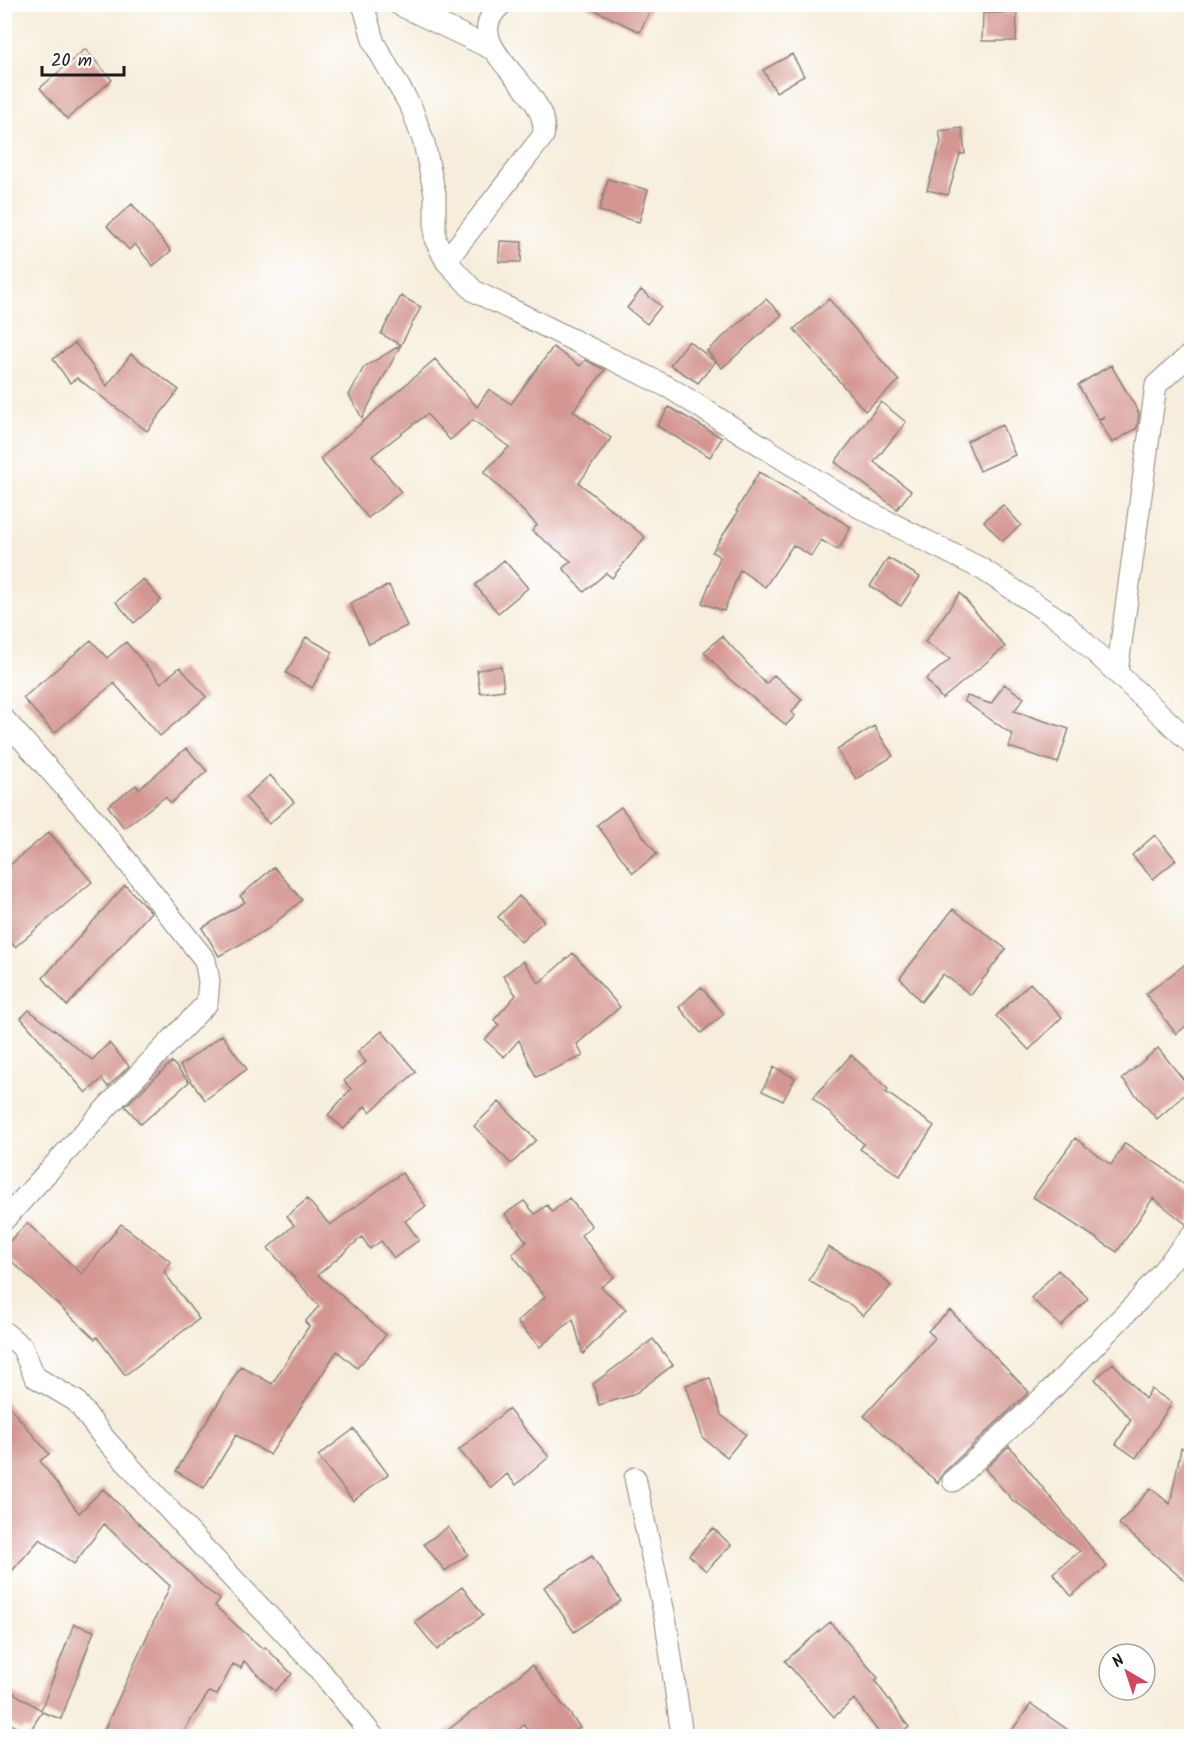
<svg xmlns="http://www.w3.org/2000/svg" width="1196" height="1741" viewBox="0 0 1196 1741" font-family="Kalam,sans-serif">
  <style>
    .building { fill: #d49690 }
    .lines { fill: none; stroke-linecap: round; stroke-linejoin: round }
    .street-casing { stroke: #89847c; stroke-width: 23 }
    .street { stroke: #fff; stroke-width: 21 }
  </style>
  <rect width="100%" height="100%" fill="#fff"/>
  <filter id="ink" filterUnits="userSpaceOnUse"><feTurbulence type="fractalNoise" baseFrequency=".0167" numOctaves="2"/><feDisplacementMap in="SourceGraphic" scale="12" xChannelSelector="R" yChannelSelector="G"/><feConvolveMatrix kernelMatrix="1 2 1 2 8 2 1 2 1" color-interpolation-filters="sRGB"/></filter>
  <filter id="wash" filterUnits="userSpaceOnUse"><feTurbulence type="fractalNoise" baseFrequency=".008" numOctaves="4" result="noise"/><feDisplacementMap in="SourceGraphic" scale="24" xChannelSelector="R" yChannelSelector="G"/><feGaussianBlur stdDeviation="1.35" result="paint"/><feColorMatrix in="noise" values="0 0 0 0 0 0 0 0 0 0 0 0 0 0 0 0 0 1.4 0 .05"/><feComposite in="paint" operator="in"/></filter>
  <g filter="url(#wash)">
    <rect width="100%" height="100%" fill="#f6eddb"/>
    <g id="blocks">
      <path class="building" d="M 582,4 L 653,4 L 640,32 Z
        M 983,13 L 1017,13 L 1016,41 L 982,41 Z
        M 85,49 L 112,80 L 67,119 L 40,88 Z
        M 792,54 L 804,76 L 776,92 L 763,70 Z
        M 962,128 L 965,154 L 960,154 L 948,195 L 927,190 L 941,142 L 939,131 Z
        M 608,179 L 648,190 L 639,222 L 599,211 Z
        M 132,204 L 171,251 L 153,266 L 135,244 L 129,250 L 107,226 Z
        M 500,241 L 522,242 L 521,262 L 499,262 Z
        M 641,290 L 661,306 L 647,324 L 627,308 Z
        M 401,296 L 421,307 L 362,418 L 349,395 L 364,367 L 401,345 L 381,334 Z
        M 766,299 L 782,315 L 722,368 L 707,351 Z
        M 829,299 L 899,381 L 865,411 L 794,329 Z
        M 689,341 L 715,362 L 698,383 L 670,365 Z
        M 75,343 L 107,386 L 131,354 L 179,390 L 147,431 L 77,378 L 70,383 L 53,359 Z
        M 553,347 L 580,366 L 585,360 L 605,370 L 573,411 L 611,438 L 579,483 L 645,537 L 612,578 L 606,573 L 584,592 L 563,568 L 571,561 L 532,531 L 537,525 L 484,472 L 509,447 L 473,420 L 450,440 L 427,414 L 372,456 L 401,492 L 368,518 L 320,459 L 435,359 L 477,407 L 489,389 L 511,404 Z
        M 1111,365 L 1139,413 L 1137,428 L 1112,443 L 1099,421 L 1105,416 L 1098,419 L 1078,385 Z
        M 881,402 L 906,422 L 874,462 L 911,491 L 897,509 L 835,462 Z
        M 669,407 L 722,438 L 710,457 L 657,426 Z
        M 1002,425 L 1015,455 L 980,471 L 967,441 Z
        M 759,472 L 851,527 L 838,550 L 821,540 L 811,556 L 793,545 L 765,587 L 740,570 L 724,611 L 702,603 L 720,557 L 712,552 L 738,512 L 736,511 Z
        M 1003,505 L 1021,525 L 1002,541 L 984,521 Z
        M 888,558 L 920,577 L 901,606 L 870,586 Z
        M 504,560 L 528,588 L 498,613 L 475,585 Z
        M 143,579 L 161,600 L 134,623 L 116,602 Z
        M 389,585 L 407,626 L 369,644 L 350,603 Z
        M 960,593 L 1005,647 L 942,699 L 926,679 L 950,659 L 925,642 Z
        M 722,636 L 766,684 L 774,675 L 802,699 L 792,712 L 795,716 L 786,725 L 727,677 L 704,652 Z
        M 306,637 L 333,652 L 312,688 L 286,673 Z
        M 91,640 L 107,658 L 126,642 L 161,683 L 180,667 L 206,697 L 160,736 L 114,683 L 54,733 L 23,698 Z
        M 501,666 L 504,690 L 480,693 L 477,670 Z
        M 1004,684 L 1024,698 L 1014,711 L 1069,729 L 1058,763 L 1009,747 L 1013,735 L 964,701 L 967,696 L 991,704 Z
        M 874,726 L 893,756 L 856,779 L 837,750 Z
        M 186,748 L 207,771 L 171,803 L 165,797 L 124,828 L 108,806 L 136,785 L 139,789 Z
        M 270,775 L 294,802 L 269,824 L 245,797 Z
        M 621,807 L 657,854 L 633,873 L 597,825 Z
        M 49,832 L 92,882 L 15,947 L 4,935 L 4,870 Z
        M 1155,835 L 1176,860 L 1153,879 L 1132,855 Z
        M 274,867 L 302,900 L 268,929 L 219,956 L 202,928 L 245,902 L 240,896 Z
        M 125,885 L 151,912 L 67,1006 L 43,978 Z
        M 519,896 L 544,921 L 521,942 L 498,917 Z
        M 953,909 L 1006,949 L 971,995 L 943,974 L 921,1002 L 900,978 Z
        M 573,953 L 620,1007 L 577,1044 L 583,1056 L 536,1077 L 519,1040 L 504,1057 L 485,1040 L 499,1025 L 494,1020 L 516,995 L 503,976 L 523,961 L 539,983 Z
        M 1191,960 L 1191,1022 L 1176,1034 L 1146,994 Z
        M 1030,983 L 1062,1017 L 1029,1050 L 996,1016 Z
        M 701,987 L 724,1014 L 701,1033 L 679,1007 Z
        M 29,1010 L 92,1060 L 109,1043 L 129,1066 L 108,1087 L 102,1079 L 86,1093 L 21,1018 Z
        M 382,1031 L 416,1072 L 370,1112 L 365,1106 L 344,1129 L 328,1115 L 351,1089 L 344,1081 L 366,1062 L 357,1052 Z
        M 222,1035 L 247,1069 L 205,1100 L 180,1066 Z
        M 1158,1048 L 1191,1089 L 1157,1119 L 1122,1079 Z
        M 851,1055 L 888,1089 L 886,1092 L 934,1126 L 900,1176 L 860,1149 L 864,1144 L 813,1098 Z
        M 172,1062 L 189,1082 L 141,1124 L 125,1106 Z
        M 774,1067 L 795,1078 L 783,1101 L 762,1091 Z
        M 499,1102 L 536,1140 L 511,1164 L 474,1126 Z
        M 1075,1138 L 1111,1165 L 1125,1143 L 1162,1167 L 1191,1190 L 1191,1223 L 1186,1224 L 1153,1198 L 1117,1252 L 1033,1197 Z
        M 402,1173 L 426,1206 L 405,1221 L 419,1240 L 394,1258 L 381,1241 L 370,1249 L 362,1237 L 318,1275 L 386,1335 L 357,1368 L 337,1351 L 270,1455 L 236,1435 L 204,1488 L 176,1471 L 241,1366 L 272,1384 L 309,1326 L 305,1322 L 319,1306 L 268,1248 L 294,1225 L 287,1216 L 307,1199 L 330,1225 Z
        M 569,1198 L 592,1226 L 581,1235 L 614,1277 L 601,1287 L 626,1309 L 583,1354 L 573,1319 L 540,1347 L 517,1322 L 545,1297 L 512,1254 L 527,1242 L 505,1214 L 524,1201 L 535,1214 L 547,1205 L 552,1212 Z
        M 27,1223 L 82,1274 L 121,1224 L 171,1262 L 164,1272 L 199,1319 L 125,1375 L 97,1337 L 95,1339 L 4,1254 L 4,1247 Z
        M 828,1247 L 878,1274 L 891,1286 L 863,1316 L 851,1305 L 809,1281 Z
        M 1058,1270 L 1088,1298 L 1061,1326 L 1031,1298 Z
        M 950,1310 L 1029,1392 L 944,1472 L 938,1483 L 864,1416 L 935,1338 L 928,1331 Z
        M 653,1339 L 673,1365 L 633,1395 L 599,1405 L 593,1384 Z
        M 1113,1363 L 1145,1399 L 1151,1389 L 1172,1403 L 1136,1458 L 1116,1444 L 1131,1420 L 1095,1379 Z
        M 710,1378 L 721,1415 L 746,1434 L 727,1457 L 703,1438 L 686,1385 Z
        M 4,1400 L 49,1454 L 40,1461 L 79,1513 L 103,1489 L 206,1589 L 220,1599 L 215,1606 L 263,1649 L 265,1647 L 292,1674 L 275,1691 L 244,1661 L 241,1668 L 233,1664 L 217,1695 L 209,1692 L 180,1737 L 101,1737 L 170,1586 L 104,1524 L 74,1564 L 40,1539 L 4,1580 Z
        M 508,1409 L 549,1457 L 516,1485 L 507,1474 L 491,1488 L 459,1450 Z
        M 354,1429 L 388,1474 L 353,1501 L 318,1456 Z
        M 1009,1446 L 1107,1567 L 1071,1596 L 1053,1573 L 1080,1551 L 1016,1502 L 1015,1503 L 985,1469 Z
        M 1181,1448 L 1191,1449 L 1191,1586 L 1119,1524 L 1151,1488 L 1170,1504 Z
        M 448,1527 L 468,1554 L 445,1571 L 424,1544 Z
        M 713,1528 L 731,1545 L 706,1571 L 689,1555 Z
        M 592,1556 L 621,1601 L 574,1632 L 544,1587 Z
        M 462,1587 L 483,1615 L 437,1650 L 415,1622 Z
        M 830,1622 L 878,1678 L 875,1681 L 909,1727 L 896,1737 L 882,1737 L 854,1699 L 834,1717 L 785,1661 Z
        M 74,1624 L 94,1631 L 61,1719 L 42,1712 L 30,1731 L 24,1728 L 22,1731 L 4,1720 L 4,1687 L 41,1710 Z
        M 532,1665 L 580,1727 L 568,1737 L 533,1737 L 524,1725 L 510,1737 L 439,1737 Z
        M 1031,1704 L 1078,1737 L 1007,1737 Z"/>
    </g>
  </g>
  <g filter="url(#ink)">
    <use href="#blocks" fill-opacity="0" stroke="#89847c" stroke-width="1.5"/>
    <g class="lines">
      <defs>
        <path id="street" d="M 363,4 L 374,43 L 412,109 L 424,143 L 435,194 L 435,239 L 446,261
          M 398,4 L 492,49
          M 502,4 C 451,46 554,88 543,136 L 446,261 L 474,291 L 670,388 L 859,507 L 982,569 L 1063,622 L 1192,744
          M 1117,673 L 1156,385 L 1192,353
          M 4,719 L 96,822 L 205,960 L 209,981 L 207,1003 L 109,1105 L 4,1220
          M 4,1332 L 22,1347 L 35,1377 L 76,1401 L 105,1439 L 201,1545 L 317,1667 L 373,1736
          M 635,1478 L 666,1622 L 682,1736
          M 953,1481 L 1053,1388 L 1138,1301 L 1192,1235"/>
      </defs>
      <use href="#street" class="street-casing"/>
      <use href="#street" class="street"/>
    </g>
  </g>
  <rect width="1196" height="1741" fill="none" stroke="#fff" stroke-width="24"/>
  <g transform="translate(1127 1672) rotate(321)"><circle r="28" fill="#ffffff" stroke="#a4a4a4" stroke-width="1.5"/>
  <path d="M0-4.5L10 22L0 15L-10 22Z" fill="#d1495b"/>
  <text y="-9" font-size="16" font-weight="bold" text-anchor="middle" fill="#1c1c1c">N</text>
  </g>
  <path d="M42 66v9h82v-9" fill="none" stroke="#1c1c1c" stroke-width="3"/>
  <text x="51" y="66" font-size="18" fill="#1c1c1c" stroke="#ffffff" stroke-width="4.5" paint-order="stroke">20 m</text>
</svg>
